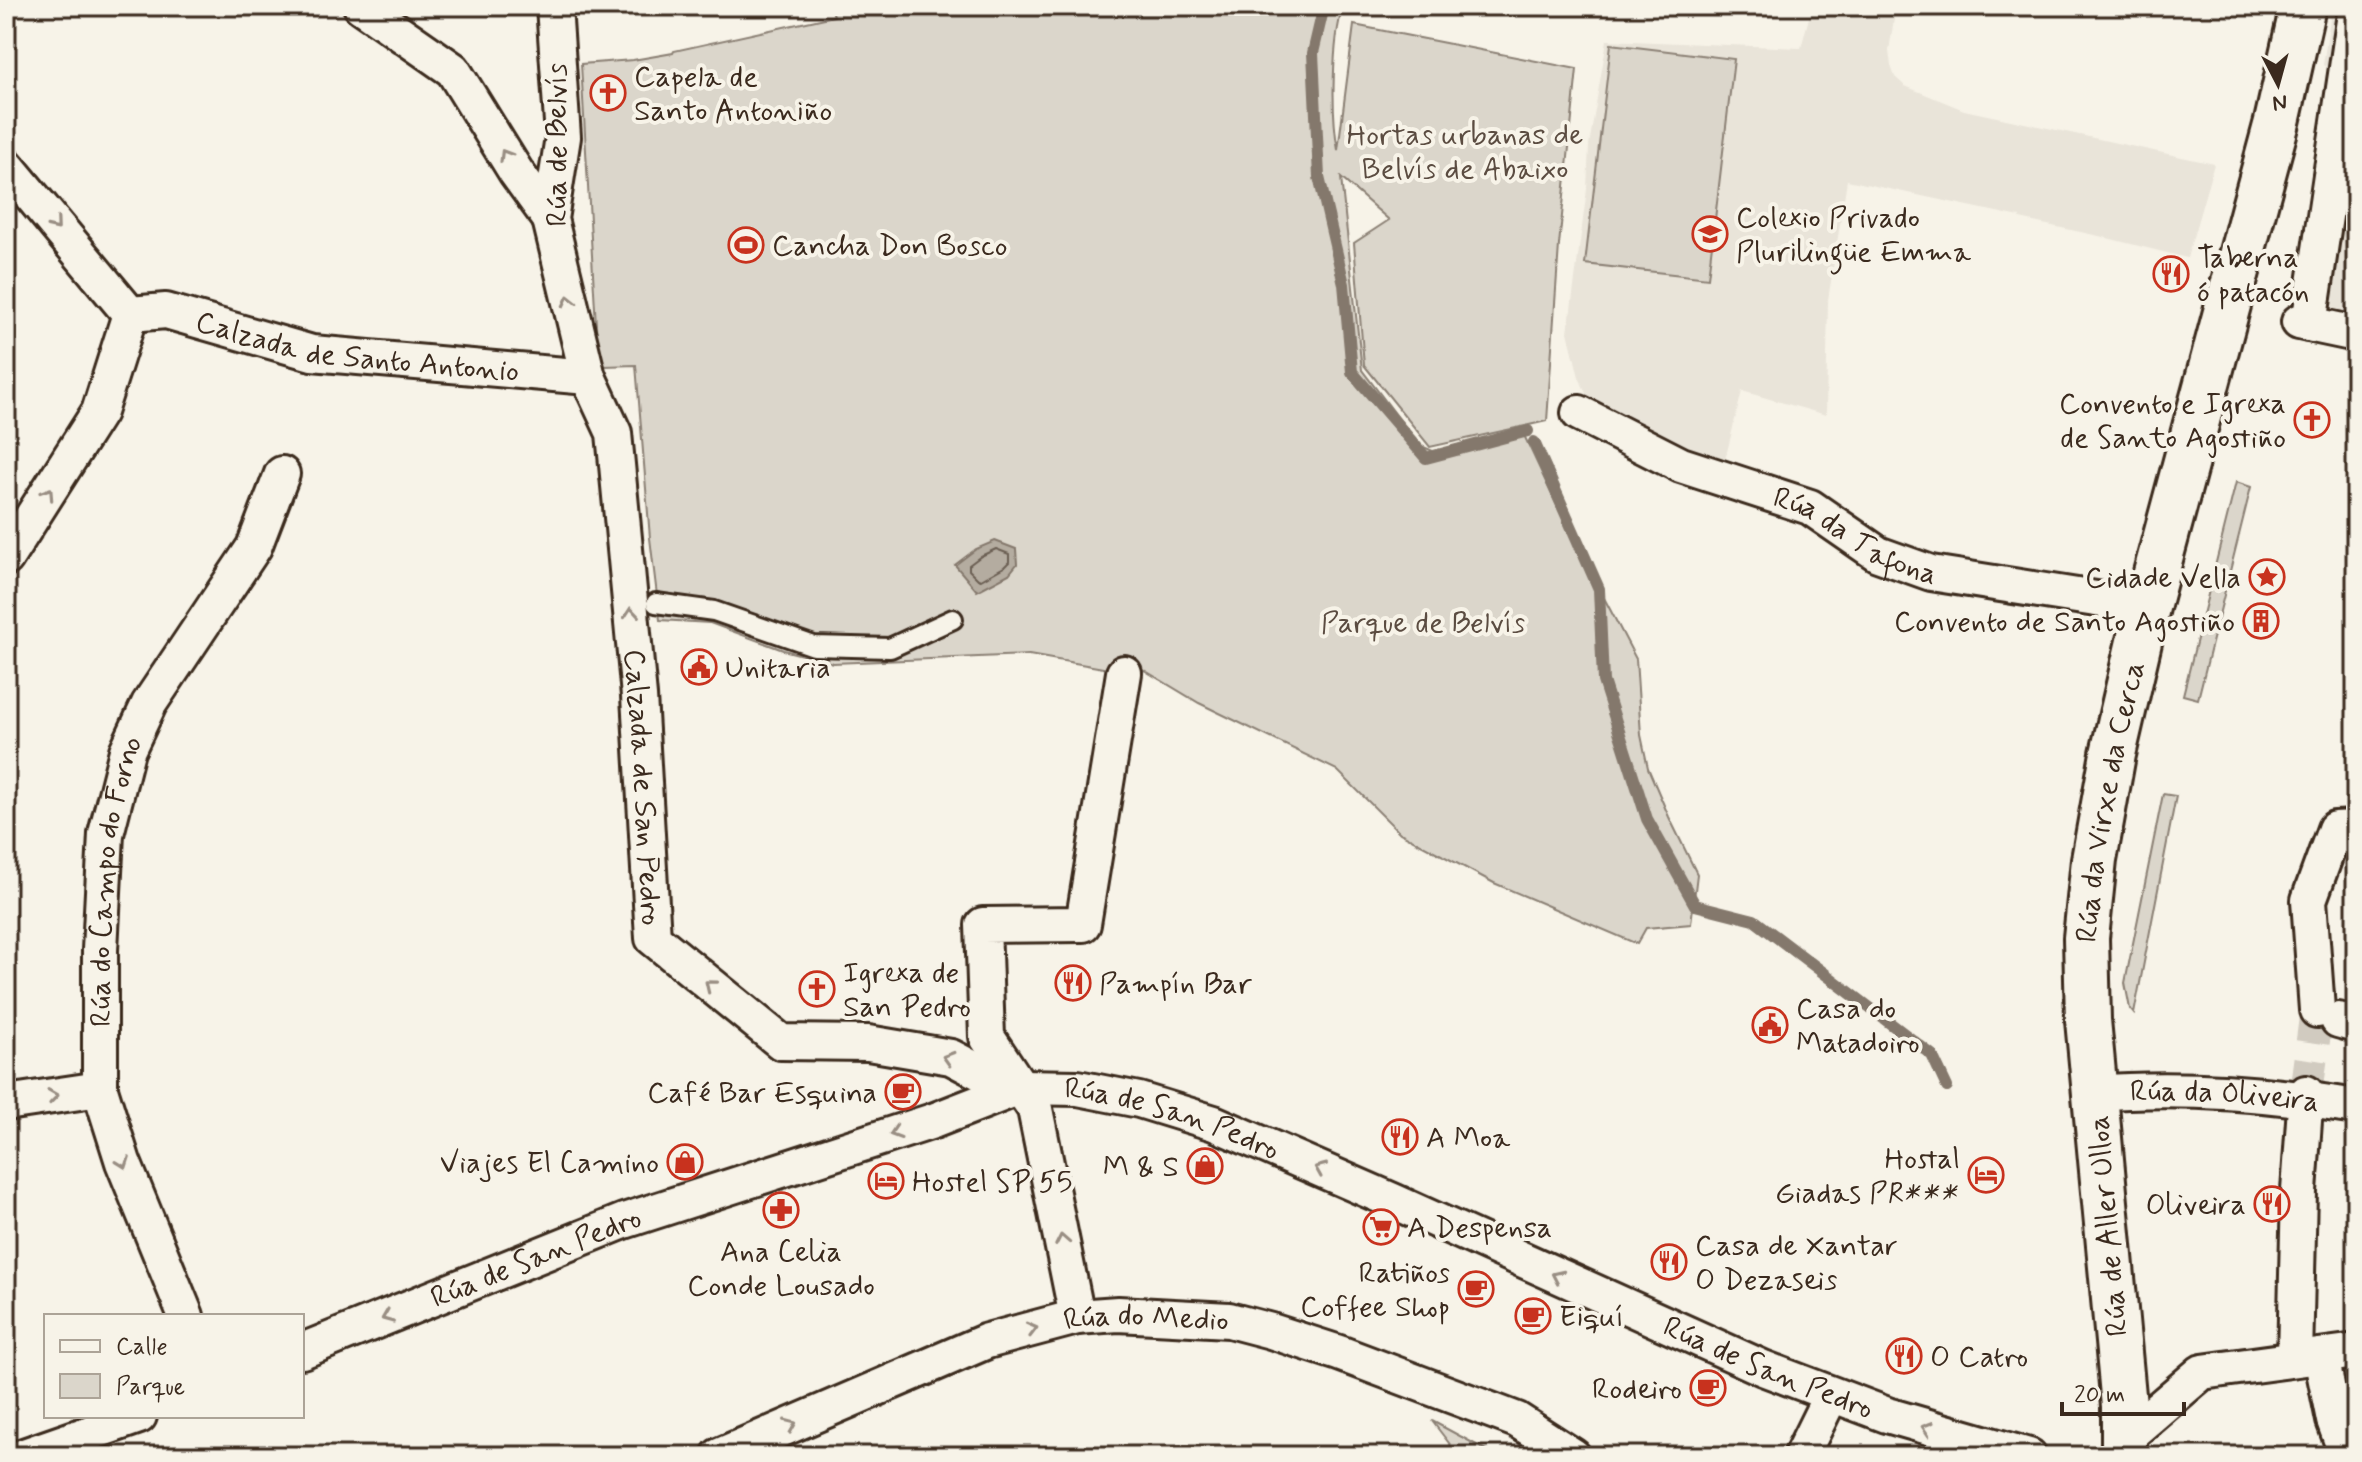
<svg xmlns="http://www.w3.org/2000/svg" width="2362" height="1462" viewBox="0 0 2362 1462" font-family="Mynerve,sans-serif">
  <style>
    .built { fill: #e9e4d9 }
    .green { fill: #dbd6cb; stroke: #8b8074; stroke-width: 2 }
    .water { fill: #b4aca0; stroke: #84786c; stroke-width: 2 }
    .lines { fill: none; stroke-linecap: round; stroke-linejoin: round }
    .shore { stroke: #6b5e52; stroke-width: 2 }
    .stream { stroke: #84786c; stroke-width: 12 }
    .street-tunnel { stroke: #d1cbc0; stroke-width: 34; stroke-dasharray: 34 17; stroke-linecap: butt }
    .lane-casing { stroke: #3b2a1e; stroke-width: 24 }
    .street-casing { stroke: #3b2a1e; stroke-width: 40 }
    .secondary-casing { stroke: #3b2a1e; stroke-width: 50 }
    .lane { stroke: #f7f3e8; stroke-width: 18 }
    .street { stroke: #f7f3e8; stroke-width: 34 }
    .secondary { stroke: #f7f3e8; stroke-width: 44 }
    .oneway { stroke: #998e83 }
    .labels { text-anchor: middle; stroke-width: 8; stroke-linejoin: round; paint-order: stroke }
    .poi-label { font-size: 30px; fill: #3b2a1e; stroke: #f7f3e8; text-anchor: start }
    .park-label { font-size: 30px; fill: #5b4c41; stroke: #f7f3e8 }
    .street-label { font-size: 30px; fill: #3b2a1e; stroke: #f7f3e8 }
  </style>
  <rect width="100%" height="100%" fill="#f7f3e8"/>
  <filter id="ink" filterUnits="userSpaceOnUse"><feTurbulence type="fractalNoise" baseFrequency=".0125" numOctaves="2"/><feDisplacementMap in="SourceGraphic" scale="16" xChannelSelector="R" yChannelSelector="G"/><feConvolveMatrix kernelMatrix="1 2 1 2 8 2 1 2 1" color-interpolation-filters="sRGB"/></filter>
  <g filter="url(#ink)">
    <path class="built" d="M 1812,6 L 1896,6 L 1889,51 L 1891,66 L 1895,77 L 1905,86 L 1964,110 L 2214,164 L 2187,258 L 2099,236 L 2020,219 L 2020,217 L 1847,180 L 1828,300 L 1826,415 L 1742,391 L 1725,460 L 1641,433 L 1590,403 L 1579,377 L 1568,332 L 1587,189 L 1589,145 L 1607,40 L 1801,48 Z
      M 2332,6 L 2356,6 L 2356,334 L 2299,322 L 2331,70 L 2323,65 Z"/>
    <path class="green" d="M 831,6 L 1343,6 C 1332,41 1331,114 1338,150 L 1354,25 L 1577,69 L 1559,245 L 1547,421 L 1430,447 L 1364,365 L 1354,243 L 1389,220 L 1341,178 L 1362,370 L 1419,445 L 1435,452 L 1522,431 L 1567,527 L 1636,659 L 1641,735 L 1648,768 L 1669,817 L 1697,874 L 1691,924 L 1646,928 L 1637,944 L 1494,883 L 1400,833 L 1337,770 L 1199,703 L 1134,664 L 1109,669 L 1029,655 L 833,663 L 783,650 L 710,623 L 660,620 L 650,538 L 636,365 L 604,366 L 597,343 L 581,64 L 633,60 L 673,53 L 674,51 L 834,16 Z
      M 1611,44 L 1734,59 L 1708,278 L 1585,264 Z
      M 2236,482 L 2251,487 L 2198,699 L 2183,695 Z
      M 2163,794 L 2176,796 L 2134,1014 L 2130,1009 L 2125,983 Z
      M 1432,1421 L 1497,1456 L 1459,1456 Z"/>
    <path class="water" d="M 995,541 L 1016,549 L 1017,564 L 1009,574 L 977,591 L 955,565 L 976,549 Z"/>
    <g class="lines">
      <path class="shore" d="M 996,549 L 1009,554 L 1009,562 L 1004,567 L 981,580 L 978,579 L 969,570 L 969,565 L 981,556 Z"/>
      <path class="stream" d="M 1324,6 L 1313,53 L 1319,177 L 1344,284 L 1352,372 L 1426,458 L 1528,431
        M 1534,442 L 1599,589 L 1603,681 L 1647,819 L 1695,905 L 1754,920 L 1932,1055 L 1947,1087"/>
      <path class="street-tunnel" d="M 2306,1093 L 2317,1010"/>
      <defs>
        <path id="lane" d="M 656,603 L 714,611 L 814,646 L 890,648 L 953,619"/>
        <g id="street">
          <path d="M 361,6 L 453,70 L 516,172 L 550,219"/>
          <path id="s1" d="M 554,6 L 563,137 L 550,219 L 588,377 L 614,433 L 639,696 L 653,938 L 781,1042 L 868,1043 L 951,1057 L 993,1079 L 1020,1087"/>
          <path d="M 6,165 L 130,314"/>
          <path id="s2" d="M 130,314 L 166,311 L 312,353 L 588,377"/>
          <path d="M 2299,322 L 2356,334"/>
          <path d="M 2309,324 L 2356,7"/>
          <path id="s3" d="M 1579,413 L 1681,465 L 1810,507 L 1878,554 L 1931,573 L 2147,607"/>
          <path d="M 6,558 L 99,412 L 130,314"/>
          <path d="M 2317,1010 L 2309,900 L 2335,829 L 2356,828"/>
          <path d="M 2338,1020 L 2356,1025"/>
          <path id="s4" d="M 2095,1093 C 2181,1086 2270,1093 2356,1107"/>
          <path d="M 6,1103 L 100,1089"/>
          <path id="s5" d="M 186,1316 L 123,1162 L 100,1089 L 100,950 L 106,834 L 127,751 L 149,704 L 254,547 L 282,474"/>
          <path d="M 1077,1317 L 1035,1109 L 987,1037 L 983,925 L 1083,924 L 1124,673"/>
          <path id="s6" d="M 302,1351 L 624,1221 L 933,1121 L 1020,1087 L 1078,1088 L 1139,1100 L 1214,1123 L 1393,1201 L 1763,1368 L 1887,1415 L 2029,1456"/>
          <path d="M 2321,1356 L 2334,1420 L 2347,1456"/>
          <path d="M 2295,1358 L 2299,1191 L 2306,1093"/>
          <path d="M 2125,1438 L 2202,1372 L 2356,1351"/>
          <path d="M 24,1456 L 139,1416"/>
          <path id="s7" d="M 719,1456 L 987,1341 L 1077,1317 L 1118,1314 L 1229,1320 L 1271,1331 L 1339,1353 L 1517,1420 L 1573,1456"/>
          <path d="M 1801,1456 L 1831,1395"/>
        </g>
        <g id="secondary">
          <path id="s8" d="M 2124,1456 L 2124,1406 L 2088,1020 L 2086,938 L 2094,860 L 2113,754 L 2147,607 L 2277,122 L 2303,6"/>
        </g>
      </defs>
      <use href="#lane" class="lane-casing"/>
      <use href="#street" class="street-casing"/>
      <use href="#secondary" class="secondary-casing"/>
      <use href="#lane" class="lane"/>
      <use href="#street" class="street"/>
      <use href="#secondary" class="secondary"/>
    </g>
    <defs><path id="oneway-chevron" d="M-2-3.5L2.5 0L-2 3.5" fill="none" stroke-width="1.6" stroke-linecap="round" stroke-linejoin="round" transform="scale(2)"/></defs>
    <g class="oneway">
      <use href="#oneway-chevron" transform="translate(505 155) rotate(-121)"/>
      <use href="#oneway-chevron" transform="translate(55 225) rotate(50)"/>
      <use href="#oneway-chevron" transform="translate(569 301) rotate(-103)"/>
      <use href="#oneway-chevron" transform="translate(48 493) rotate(-57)"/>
      <use href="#oneway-chevron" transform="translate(631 613) rotate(-95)"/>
      <use href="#oneway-chevron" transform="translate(710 985) rotate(-141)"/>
      <use href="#oneway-chevron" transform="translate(948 1058) rotate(-163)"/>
      <use href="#oneway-chevron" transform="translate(53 1096) rotate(-8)"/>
      <use href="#oneway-chevron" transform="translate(895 1133) rotate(162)"/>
      <use href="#oneway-chevron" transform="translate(124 1163) rotate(70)"/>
      <use href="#oneway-chevron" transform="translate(1320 1169) rotate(-157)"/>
      <use href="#oneway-chevron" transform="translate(1062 1240) rotate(-101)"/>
      <use href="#oneway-chevron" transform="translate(1557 1276) rotate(-155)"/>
      <use href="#oneway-chevron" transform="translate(387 1317) rotate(158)"/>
      <use href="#oneway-chevron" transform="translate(1032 1329) rotate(-15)"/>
      <use href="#oneway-chevron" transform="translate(791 1425) rotate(-23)"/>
      <use href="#oneway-chevron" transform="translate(1927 1428) rotate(-162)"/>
    </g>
  </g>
  <defs>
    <symbol id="church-ring" viewBox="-11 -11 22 22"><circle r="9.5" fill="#f7f3e8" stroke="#c8321e" stroke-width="1.5"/><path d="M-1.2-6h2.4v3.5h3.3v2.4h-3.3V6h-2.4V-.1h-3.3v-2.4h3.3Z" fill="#c8321e"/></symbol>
    <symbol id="school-ring" viewBox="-11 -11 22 22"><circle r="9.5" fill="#f7f3e8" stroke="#c8321e" stroke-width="1.5"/><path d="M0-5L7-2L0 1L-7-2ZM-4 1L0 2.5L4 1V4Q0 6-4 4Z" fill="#c8321e"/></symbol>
    <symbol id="stadium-ring" viewBox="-11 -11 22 22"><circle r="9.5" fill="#f7f3e8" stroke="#c8321e" stroke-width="1.5"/><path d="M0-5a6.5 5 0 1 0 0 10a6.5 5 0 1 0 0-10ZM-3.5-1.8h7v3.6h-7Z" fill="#c8321e"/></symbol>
    <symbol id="restaurant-ring" viewBox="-11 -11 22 22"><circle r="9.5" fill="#f7f3e8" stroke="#c8321e" stroke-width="1.5"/><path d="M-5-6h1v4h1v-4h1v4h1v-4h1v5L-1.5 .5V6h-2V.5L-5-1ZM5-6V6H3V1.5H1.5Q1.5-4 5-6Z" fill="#c8321e"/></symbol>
    <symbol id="sight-ring" viewBox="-11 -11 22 22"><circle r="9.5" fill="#f7f3e8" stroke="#c8321e" stroke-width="1.5"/><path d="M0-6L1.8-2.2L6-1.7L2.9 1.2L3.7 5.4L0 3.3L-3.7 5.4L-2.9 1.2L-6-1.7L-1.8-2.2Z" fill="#c8321e"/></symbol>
    <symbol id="building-ring" viewBox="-11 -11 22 22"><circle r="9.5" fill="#f7f3e8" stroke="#c8321e" stroke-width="1.5"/><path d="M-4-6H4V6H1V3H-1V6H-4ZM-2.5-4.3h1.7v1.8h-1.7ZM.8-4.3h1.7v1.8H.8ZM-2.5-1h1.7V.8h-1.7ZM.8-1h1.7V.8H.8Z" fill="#c8321e"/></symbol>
    <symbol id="civic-ring" viewBox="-11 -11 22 22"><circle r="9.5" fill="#f7f3e8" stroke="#c8321e" stroke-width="1.5"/><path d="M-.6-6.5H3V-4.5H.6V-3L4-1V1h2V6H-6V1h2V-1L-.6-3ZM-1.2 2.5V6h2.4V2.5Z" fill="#c8321e"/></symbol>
    <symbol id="cafe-ring" viewBox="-11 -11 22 22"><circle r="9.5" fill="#f7f3e8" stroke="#c8321e" stroke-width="1.5"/><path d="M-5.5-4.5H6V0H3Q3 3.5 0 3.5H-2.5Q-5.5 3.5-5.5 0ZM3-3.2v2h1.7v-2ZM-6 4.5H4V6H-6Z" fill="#c8321e"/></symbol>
    <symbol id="shop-ring" viewBox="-11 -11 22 22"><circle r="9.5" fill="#f7f3e8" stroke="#c8321e" stroke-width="1.5"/><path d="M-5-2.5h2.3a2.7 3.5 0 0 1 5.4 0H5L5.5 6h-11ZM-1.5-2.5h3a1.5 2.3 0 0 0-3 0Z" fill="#c8321e"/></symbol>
    <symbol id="hotel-ring" viewBox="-11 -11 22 22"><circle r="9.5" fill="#f7f3e8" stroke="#c8321e" stroke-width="1.5"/><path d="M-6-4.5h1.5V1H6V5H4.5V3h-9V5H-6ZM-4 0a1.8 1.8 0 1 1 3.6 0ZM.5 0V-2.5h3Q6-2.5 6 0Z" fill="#c8321e"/></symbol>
    <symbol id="pharmacy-ring" viewBox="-11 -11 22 22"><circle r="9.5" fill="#f7f3e8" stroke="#c8321e" stroke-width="1.5"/><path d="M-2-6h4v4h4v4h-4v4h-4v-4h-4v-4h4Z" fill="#c8321e"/></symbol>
    <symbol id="supermarket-ring" viewBox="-11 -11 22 22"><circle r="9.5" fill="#f7f3e8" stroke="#c8321e" stroke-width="1.5"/><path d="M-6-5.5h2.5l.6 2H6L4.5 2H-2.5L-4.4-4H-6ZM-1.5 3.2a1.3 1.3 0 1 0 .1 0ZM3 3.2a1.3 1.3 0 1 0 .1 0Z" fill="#c8321e"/></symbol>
  </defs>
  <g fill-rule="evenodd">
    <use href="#church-ring" x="588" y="73" width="40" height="40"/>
    <use href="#school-ring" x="1690" y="214" width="40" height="40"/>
    <use href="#stadium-ring" x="726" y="225" width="40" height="40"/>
    <use href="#restaurant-ring" x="2151" y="254" width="40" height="40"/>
    <use href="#church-ring" x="2292" y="400" width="40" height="40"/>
    <use href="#sight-ring" x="2247" y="557" width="40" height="40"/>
    <use href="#building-ring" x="2241" y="601" width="40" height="40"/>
    <use href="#civic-ring" x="679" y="647" width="40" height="40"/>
    <use href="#restaurant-ring" x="1053" y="963" width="40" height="40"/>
    <use href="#church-ring" x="797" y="969" width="40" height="40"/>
    <use href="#civic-ring" x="1750" y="1005" width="40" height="40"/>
    <use href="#cafe-ring" x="883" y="1072" width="40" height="40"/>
    <use href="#restaurant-ring" x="1380" y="1117" width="40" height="40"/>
    <use href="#shop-ring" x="665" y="1142" width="40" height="40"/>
    <use href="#shop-ring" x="1185" y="1146" width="40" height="40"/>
    <use href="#hotel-ring" x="1966" y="1155" width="40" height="40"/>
    <use href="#hotel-ring" x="866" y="1161" width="40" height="40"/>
    <use href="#restaurant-ring" x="2252" y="1184" width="40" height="40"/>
    <use href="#pharmacy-ring" x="761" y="1190" width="40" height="40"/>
    <use href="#supermarket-ring" x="1361" y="1207" width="40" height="40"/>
    <use href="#restaurant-ring" x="1649" y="1242" width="40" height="40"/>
    <use href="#cafe-ring" x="1456" y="1269" width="40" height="40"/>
    <use href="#cafe-ring" x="1513" y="1296" width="40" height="40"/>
    <use href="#restaurant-ring" x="1884" y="1336" width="40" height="40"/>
    <use href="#cafe-ring" x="1688" y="1368" width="40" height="40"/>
  </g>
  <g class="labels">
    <g class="poi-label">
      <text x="634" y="86">Capela de<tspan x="634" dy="34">Santo Antoniño</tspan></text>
      <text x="1736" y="227">Colexio Privado<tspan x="1736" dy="34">Plurilingüe Emma</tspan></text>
      <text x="772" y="255">Cancha Don Bosco</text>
      <text x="2197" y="267">Taberna<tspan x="2197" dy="34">ó patacón</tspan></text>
      <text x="2286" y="413" text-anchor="end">Convento e Igrexa<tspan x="2286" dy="34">de Santo Agostiño</tspan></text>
      <text x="2241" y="587" text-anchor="end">Cidade Vella</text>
      <text x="2235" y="631" text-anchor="end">Convento de Santo Agostiño</text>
      <text x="725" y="677">Unitaria</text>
      <text x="843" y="982">Igrexa de<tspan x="843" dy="34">San Pedro</tspan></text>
      <text x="1099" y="993">Pampín Bar</text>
      <text x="1796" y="1018">Casa do<tspan x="1796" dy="34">Matadoiro</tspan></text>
      <text x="877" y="1102" text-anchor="end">Café Bar Esquina</text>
      <text x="1426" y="1147">A Moa</text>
      <text x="1960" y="1168" text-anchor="end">Hostal<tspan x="1960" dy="34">Giadas PR***</tspan></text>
      <text x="659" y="1172" text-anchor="end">Viajes El Camino</text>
      <text x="1179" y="1176" text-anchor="end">M &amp; S</text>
      <text x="912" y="1191">Hostel SP 55</text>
      <text x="2246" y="1214" text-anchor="end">Oliveira</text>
      <text x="1407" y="1237">A Despensa</text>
      <text x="1695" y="1255">Casa de Xantar<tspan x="1695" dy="34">O Dezaseis</tspan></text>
      <text x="781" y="1261" text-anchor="middle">Ana Celia<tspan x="781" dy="34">Conde Lousado</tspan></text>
      <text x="1450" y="1282" text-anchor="end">Ratiños<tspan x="1450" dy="34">Coffee Shop</tspan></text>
      <text x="1559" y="1326">Eiquí</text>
      <text x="1930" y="1366">O Catro</text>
      <text x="1682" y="1398" text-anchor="end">Rodeiro</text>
    </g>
    <g class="park-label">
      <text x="1465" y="144">Hortas urbanas de<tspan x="1465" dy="34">Belvís de Abaixo</tspan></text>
      <text x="1423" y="632">Parque de Belvís</text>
    </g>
    <g class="street-label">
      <text transform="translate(556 145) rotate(-90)" y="10">Rúa de Belvís</text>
      <text dy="10" stroke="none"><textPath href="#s2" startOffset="232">Calzada de Santo Antonio</textPath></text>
      <text dy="10" stroke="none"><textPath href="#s3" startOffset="304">Rúa da Tafona</textPath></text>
      <text dy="10" stroke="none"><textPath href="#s1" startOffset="794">Calzada de San Pedro</textPath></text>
      <text dy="10" stroke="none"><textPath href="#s8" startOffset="658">Rúa da Virxe da Cerca</textPath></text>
      <text dy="10" stroke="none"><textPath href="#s5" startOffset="452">Rúa do Campo do Forno</textPath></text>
      <text dy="10" stroke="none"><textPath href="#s4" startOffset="130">Rúa da Oliveira</textPath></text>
      <text dy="10" stroke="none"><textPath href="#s6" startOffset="922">Rúa de San Pedro</textPath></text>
      <text transform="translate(2107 1226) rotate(-95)" y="10">Rúa de Aller Ulloa</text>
      <text dy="10" stroke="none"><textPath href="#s6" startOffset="252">Rúa de San Pedro</textPath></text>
      <text dy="10" stroke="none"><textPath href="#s7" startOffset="454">Rúa do Medio</textPath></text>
      <text dy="10" stroke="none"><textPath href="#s6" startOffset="1570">Rúa de San Pedro</textPath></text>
    </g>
  </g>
  <rect width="2362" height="1462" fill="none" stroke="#f7f3e8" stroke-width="32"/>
  <rect x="16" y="16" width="2330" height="1430" fill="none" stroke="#3b2a1e" stroke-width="3" filter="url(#ink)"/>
  <rect x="44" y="1314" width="260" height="104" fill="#f7f3e8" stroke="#aca397" stroke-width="2"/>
  <rect x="60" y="1340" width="40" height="12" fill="#f7f3e8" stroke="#aca397" stroke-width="2"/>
  <text x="116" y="1354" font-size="24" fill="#3b2a1e">Calle</text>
  <rect x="60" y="1374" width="40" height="24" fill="#dbd6cb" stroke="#aca397" stroke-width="2"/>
  <text x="116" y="1394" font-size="24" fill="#3b2a1e">Parque</text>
  <g transform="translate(2278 84) rotate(174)" stroke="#f7f3e8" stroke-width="6" paint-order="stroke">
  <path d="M0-6L14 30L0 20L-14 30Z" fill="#3b2a1e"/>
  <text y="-12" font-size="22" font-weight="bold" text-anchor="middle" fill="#3b2a1e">N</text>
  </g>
  <path d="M2062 1402v12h122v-12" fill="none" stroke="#3b2a1e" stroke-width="4"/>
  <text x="2074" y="1402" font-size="24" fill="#3b2a1e" stroke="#f7f3e8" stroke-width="6" paint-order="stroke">20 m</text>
</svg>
